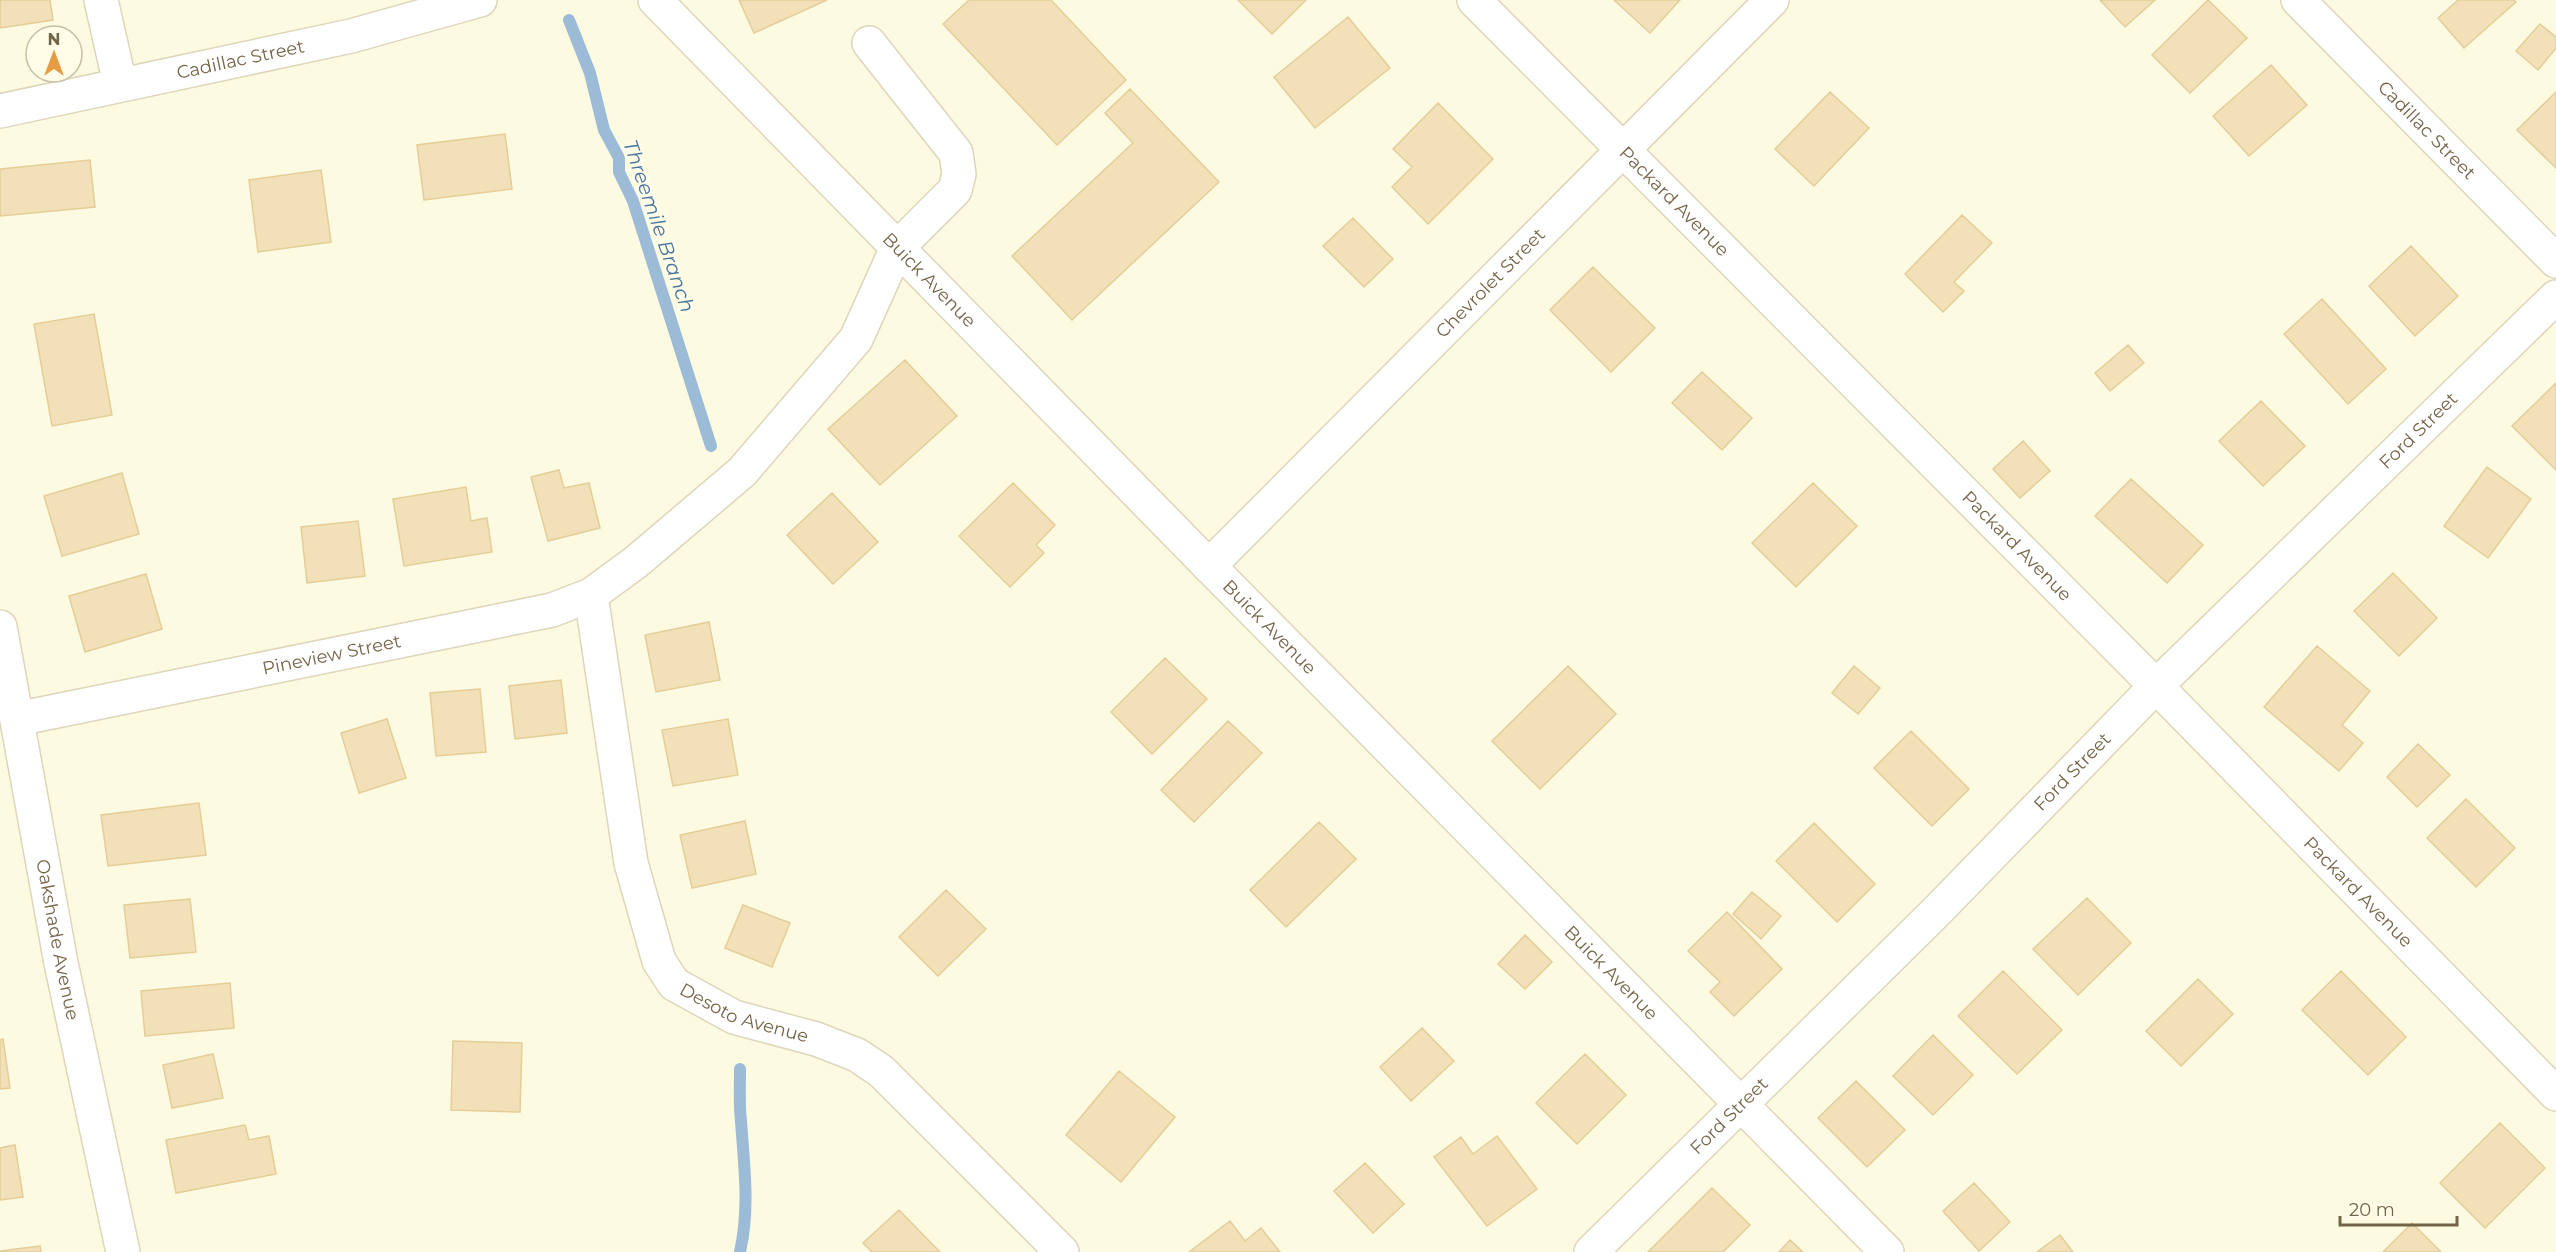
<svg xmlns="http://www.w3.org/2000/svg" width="2556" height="1252" viewBox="0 0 2556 1252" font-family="Montserrat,sans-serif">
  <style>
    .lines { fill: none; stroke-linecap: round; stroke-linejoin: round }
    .stream { stroke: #9cbbd7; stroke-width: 12 }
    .building { fill: #f2e1b8; stroke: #e4cd98; stroke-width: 1.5 }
    .minor-casing { stroke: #ddd6ba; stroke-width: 36 }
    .minor { stroke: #fff; stroke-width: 33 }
    .labels { text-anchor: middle; stroke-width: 6; stroke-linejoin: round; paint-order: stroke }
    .street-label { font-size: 18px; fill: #736548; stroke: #fffde7 }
    .water-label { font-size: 20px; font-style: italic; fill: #4a759c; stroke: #fffde7 }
  </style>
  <rect width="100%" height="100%" fill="#fcfae1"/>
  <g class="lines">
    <path class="stream" d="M 569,20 L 590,73 L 604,130 L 619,158 L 619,172 L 633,201 L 711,446
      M 740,1252 C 750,1208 744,1165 741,1121 C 739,1104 740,1086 740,1069"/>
  </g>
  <path class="building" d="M 0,0 L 50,0 L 53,20 L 0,28 Z
    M 739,0 L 827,0 L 754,33 Z
    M 969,0 L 1051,0 L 1126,80 L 1057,145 L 943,24 Z
    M 1238,0 L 1306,0 L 1272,34 Z
    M 1614,0 L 1680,0 L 1650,33 Z
    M 2100,0 L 2155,0 L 2125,27 Z
    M 2208,0 L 2247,38 L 2190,93 L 2152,55 Z
    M 2458,0 L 2514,0 L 2516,2 L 2464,48 L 2438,18 Z
    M 1348,17 L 1390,68 L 1315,128 L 1274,77 Z
    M 2540,24 L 2556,37 L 2556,48 L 2538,70 L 2516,51 Z
    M 2271,65 L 2307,105 L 2249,156 L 2213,116 Z
    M 1130,89 L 1219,182 L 1072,320 L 1012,256 L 1133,143 L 1105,113 Z
    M 1830,92 L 1869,128 L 1814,186 L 1775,149 Z
    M 2556,92 L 2556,168 L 2517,130 Z
    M 1438,103 L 1493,159 L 1428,224 L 1392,187 L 1412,167 L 1393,149 Z
    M 505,134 L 512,189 L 424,200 L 417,145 Z
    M 90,160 L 95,207 L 0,216 L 0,169 Z
    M 321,170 L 331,242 L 258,252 L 249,180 Z
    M 1962,215 L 1992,243 L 1954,282 L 1964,291 L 1943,312 L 1905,274 Z
    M 1353,218 L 1393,259 L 1364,287 L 1323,246 Z
    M 2411,246 L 2458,296 L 2415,336 L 2369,286 Z
    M 1593,267 L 1655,328 L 1611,372 L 1550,310 Z
    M 2322,299 L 2386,369 L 2348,404 L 2284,334 Z
    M 94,314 L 112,415 L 52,426 L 34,324 Z
    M 2128,345 L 2144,363 L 2110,391 L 2095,373 Z
    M 905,360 L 957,416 L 880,485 L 828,429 Z
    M 1702,372 L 1752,418 L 1722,450 L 1672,403 Z
    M 2556,383 L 2556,470 L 2512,426 Z
    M 2261,401 L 2305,446 L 2263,486 L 2219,441 Z
    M 2023,441 L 2050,471 L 2020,498 L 1993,469 Z
    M 2487,467 L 2531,499 L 2488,558 L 2444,526 Z
    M 559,470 L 564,488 L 589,483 L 600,528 L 548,541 L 531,477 Z
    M 122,473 L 139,534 L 62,556 L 44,496 Z
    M 2131,479 L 2203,545 L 2167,583 L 2095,516 Z
    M 1013,483 L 1055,525 L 1036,545 L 1044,553 L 1010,587 L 959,536 Z
    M 1813,483 L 1857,526 L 1796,587 L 1752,543 Z
    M 466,487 L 471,521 L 487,518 L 492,552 L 404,566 L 393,499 Z
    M 832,493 L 878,542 L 833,584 L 787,535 Z
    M 358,521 L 365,576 L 307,583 L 301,527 Z
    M 2393,573 L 2437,618 L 2399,656 L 2354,611 Z
    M 146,574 L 162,629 L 85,652 L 69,596 Z
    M 709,622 L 720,680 L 656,692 L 645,635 Z
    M 2317,646 L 2370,691 L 2342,725 L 2363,743 L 2339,771 L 2264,707 Z
    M 1165,658 L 1207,699 L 1152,754 L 1111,712 Z
    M 1568,666 L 1616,714 L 1540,789 L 1492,741 Z
    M 1854,666 L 1880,688 L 1858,714 L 1832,693 Z
    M 561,680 L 567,733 L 515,739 L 509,686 Z
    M 480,689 L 486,752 L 436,756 L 430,693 Z
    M 387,719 L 406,778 L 359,793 L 341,733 Z
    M 728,719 L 738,775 L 673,786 L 662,730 Z
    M 1228,721 L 1262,753 L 1194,822 L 1161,790 Z
    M 1911,731 L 1969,789 L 1932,826 L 1874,768 Z
    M 2418,744 L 2450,775 L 2417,807 L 2387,777 Z
    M 2466,799 L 2515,848 L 2476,887 L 2427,838 Z
    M 199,803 L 206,855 L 108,866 L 101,815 Z
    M 745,821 L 756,874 L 692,888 L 680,835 Z
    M 1319,822 L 1356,859 L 1286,927 L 1250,890 Z
    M 1814,823 L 1875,884 L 1837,922 L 1776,861 Z
    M 946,890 L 986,929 L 938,976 L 899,937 Z
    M 1752,892 L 1781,916 L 1761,939 L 1733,914 Z
    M 2087,898 L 2131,943 L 2078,995 L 2033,949 Z
    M 190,899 L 196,952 L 130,958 L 124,905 Z
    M 743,905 L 790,923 L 772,967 L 725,948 Z
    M 1727,912 L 1782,969 L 1734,1016 L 1710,992 L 1720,982 L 1688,951 Z
    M 1525,935 L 1552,962 L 1525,989 L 1498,964 Z
    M 2003,971 L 2062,1030 L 2017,1074 L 1958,1016 Z
    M 2341,971 L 2406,1037 L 2368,1075 L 2302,1010 Z
    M 2198,979 L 2233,1014 L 2181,1066 L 2146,1031 Z
    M 230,983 L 234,1028 L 145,1036 L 141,991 Z
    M 1422,1028 L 1454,1061 L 1411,1101 L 1380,1067 Z
    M 1933,1035 L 1973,1075 L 1933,1115 L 1893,1076 Z
    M 3,1039 L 10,1088 L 0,1089 L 0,1040 Z
    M 453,1041 L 522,1043 L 520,1112 L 451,1110 Z
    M 213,1054 L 223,1098 L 172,1108 L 163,1065 Z
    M 1585,1054 L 1626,1095 L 1577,1144 L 1536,1103 Z
    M 1119,1071 L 1175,1117 L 1121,1182 L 1066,1135 Z
    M 1856,1081 L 1905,1130 L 1867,1167 L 1818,1118 Z
    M 2500,1123 L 2545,1168 L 2485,1228 L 2440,1183 Z
    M 245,1125 L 249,1140 L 269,1136 L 276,1174 L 176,1193 L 166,1140 Z
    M 1497,1136 L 1537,1189 L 1487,1226 L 1434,1157 L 1461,1137 L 1473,1154 Z
    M 15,1145 L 23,1197 L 0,1200 L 0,1148 Z
    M 1365,1163 L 1404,1204 L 1373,1233 L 1334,1191 Z
    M 1974,1183 L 2010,1222 L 1979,1251 L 1943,1211 Z
    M 1712,1188 L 1750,1225 L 1723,1252 L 1648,1252 Z
    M 899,1210 L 940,1252 L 872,1252 L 863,1243 Z
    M 1230,1221 L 1245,1241 L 1261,1228 L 1280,1252 L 1189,1252 Z
    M 2412,1223 L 2441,1252 L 2383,1252 Z
    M 2060,1235 L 2073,1252 L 2037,1252 Z
    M 1790,1240 L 1803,1252 L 1779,1252 Z
    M 40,1246 L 41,1252 L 0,1252 L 0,1251 Z"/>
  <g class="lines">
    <defs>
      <g id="minor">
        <path d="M 101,0 L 120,84"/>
        <path id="s1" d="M 655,0 L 1209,566 L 1887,1252"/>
        <path id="s2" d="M 1474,0 L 2156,686 L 2556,1094"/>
        <path id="s3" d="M 2298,0 L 2556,261"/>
        <path id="s4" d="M 0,111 L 351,36 L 480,0"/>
        <path id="s5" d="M 1209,566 L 1772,0"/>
        <path id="s6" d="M 591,595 L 631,863 L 659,961 L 674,984 L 734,1017 L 816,1039 L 857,1055 L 881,1071 L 1062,1252"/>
        <path id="s7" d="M 0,627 L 61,963 L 123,1252"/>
        <path id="s8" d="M 17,719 L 552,610 L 591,595 L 636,562 L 742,472 L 856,339 L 897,248 L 955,190 L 959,174 L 956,153 L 869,43"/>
        <path id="s9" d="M 1591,1252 L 1935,913 L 2156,686 L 2556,297"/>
      </g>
    </defs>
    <use href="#minor" class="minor-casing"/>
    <use href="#minor" class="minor"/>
  </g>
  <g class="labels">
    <g class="street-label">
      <text dy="6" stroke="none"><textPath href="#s4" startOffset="246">Cadillac Street</textPath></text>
      <text dy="6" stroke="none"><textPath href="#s3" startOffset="183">Cadillac Street</textPath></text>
      <text dy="6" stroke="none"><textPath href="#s2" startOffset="284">Packard Avenue</textPath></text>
      <text dy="6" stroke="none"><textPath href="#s1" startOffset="392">Buick Avenue</textPath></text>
      <text dy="6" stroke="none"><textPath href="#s5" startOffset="399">Chevrolet Street</textPath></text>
      <text dy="6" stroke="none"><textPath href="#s9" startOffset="1166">Ford Street</textPath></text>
      <text dy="6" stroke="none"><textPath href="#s2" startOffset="770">Packard Avenue</textPath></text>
      <text dy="6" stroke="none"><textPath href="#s1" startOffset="878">Buick Avenue</textPath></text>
      <text dy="6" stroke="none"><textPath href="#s8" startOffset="321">Pineview Street</textPath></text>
      <text dy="6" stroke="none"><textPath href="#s9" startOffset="680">Ford Street</textPath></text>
      <text dy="6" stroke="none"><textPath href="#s2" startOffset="1256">Packard Avenue</textPath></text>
      <text dy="6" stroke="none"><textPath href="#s7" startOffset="318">Oakshade Avenue</textPath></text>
      <text dy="6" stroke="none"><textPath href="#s1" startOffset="1364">Buick Avenue</textPath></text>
      <text dy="6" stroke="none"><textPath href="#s6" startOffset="477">Desoto Avenue</textPath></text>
      <text dy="6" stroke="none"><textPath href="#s9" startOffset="194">Ford Street</textPath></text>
    </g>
    <g class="water-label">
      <text transform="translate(659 226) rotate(71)" y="7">Threemile Branch</text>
    </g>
  </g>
  <g transform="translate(54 54)"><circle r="28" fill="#fffde7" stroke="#c7c0a7" stroke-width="1.5"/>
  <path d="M0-4.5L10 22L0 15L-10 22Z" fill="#e79c44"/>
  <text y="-9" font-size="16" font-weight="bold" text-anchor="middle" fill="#736548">N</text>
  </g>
  <path d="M2340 1216v9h117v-9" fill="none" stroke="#736548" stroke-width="3"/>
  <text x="2349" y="1216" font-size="18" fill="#736548" stroke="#fffde7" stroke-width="4.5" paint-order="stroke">20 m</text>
</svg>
